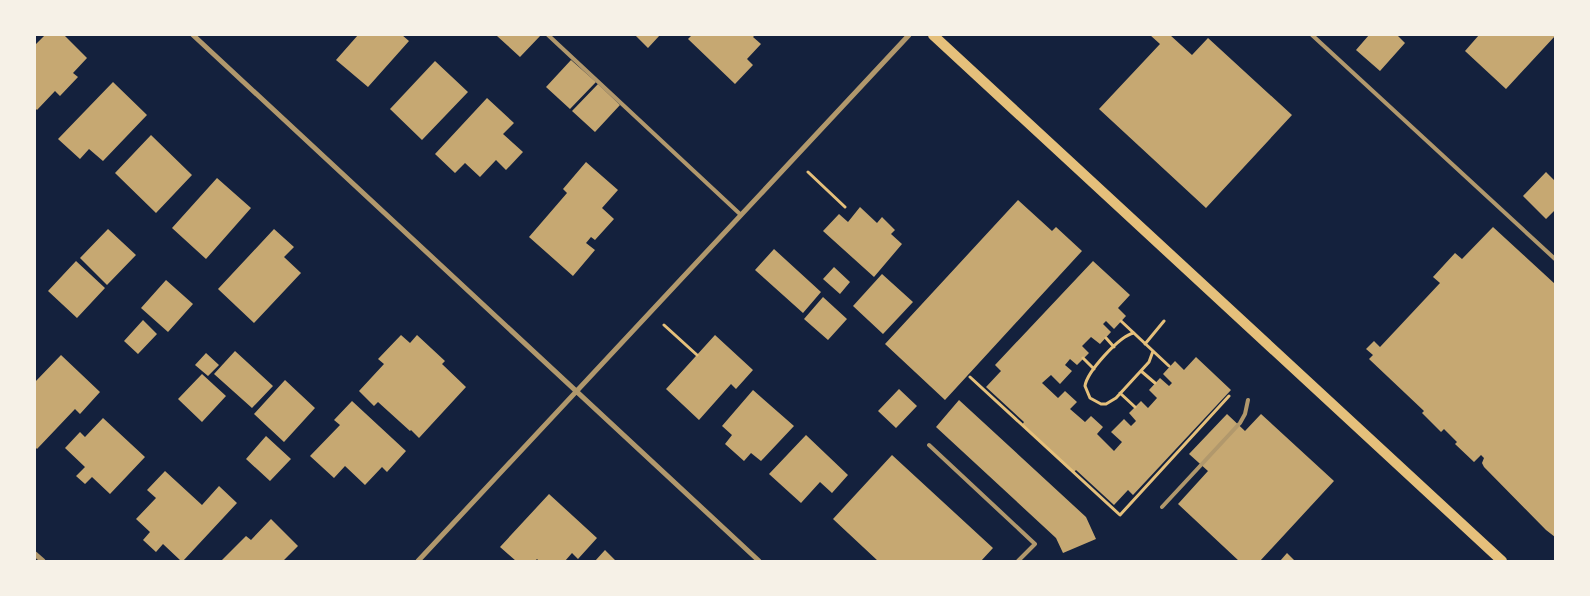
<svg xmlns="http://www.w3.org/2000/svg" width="1590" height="596" viewBox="0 0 1590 596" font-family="Figtree,sans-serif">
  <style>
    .building { fill: #c6a872 }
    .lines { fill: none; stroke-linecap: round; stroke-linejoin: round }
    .path { stroke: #e5c07b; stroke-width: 3 }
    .service { stroke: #b1986c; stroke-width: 4 }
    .minor { stroke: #b1986c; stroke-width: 5 }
    .secondary { stroke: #e5c07b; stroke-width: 10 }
  </style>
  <rect width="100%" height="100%" fill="#14213d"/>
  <path class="building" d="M 45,35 L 64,35 L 87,58 L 73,73 L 78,77 L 60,96 L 55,91 L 37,110 L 35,108 L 35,45 Z
    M 358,35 L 402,35 L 409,41 L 368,87 L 336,60 Z
    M 498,35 L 541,35 L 520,57 L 497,36 Z
    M 635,35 L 660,35 L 648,48 Z
    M 692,35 L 755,35 L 753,37 L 761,44 L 747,59 L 753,65 L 735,84 L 688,39 Z
    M 1150,35 L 1170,35 L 1192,55 L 1208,38 L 1292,115 L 1206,208 L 1099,109 L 1160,44 Z
    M 1369,35 L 1397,35 L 1405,43 L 1380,71 L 1356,50 Z
    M 1479,35 L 1555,35 L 1555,36 L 1506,89 L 1465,51 Z
    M 571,60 L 596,82 L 570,109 L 546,87 Z
    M 435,61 L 468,92 L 422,140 L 390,109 Z
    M 113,82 L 147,115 L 103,161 L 89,149 L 80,159 L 58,139 Z
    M 598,84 L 620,105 L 595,132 L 572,111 Z
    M 487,98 L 514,123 L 503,134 L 523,152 L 506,170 L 496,160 L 480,177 L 465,163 L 455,173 L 435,154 Z
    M 151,135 L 192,175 L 156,213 L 115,173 Z
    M 586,162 L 618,190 L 602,208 L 614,219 L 595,240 L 591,237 L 586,243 L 595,250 L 573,276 L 529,237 L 567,193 L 563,189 Z
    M 1546,172 L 1555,181 L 1555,210 L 1546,219 L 1523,196 Z
    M 217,178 L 251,208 L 206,259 L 172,228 Z
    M 1018,200 L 1052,231 L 1056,227 L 1082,251 L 945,400 L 885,344 Z
    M 860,207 L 877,223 L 882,217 L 895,230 L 891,234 L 902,244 L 874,277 L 823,231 L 839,214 L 848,222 Z
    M 1493,227 L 1555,284 L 1555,537 L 1546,530 L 1484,467 L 1482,463 L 1484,458 L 1481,455 L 1474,462 L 1455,444 L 1457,442 L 1444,429 L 1441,432 L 1422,413 L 1424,411 L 1369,359 L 1373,355 L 1366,349 L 1374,341 L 1380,347 L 1440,283 L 1433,277 L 1455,253 L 1462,259 Z
    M 108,229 L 136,255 L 107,285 L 80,258 Z
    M 274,229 L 294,247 L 284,257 L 301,273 L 254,323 L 218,289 Z
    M 774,249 L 821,292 L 803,313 L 755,270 Z
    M 76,261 L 105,288 L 77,318 L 48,291 Z
    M 1093,261 L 1130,295 L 1118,308 L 1126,316 L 1114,329 L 1106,321 L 1103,324 L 1111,332 L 1100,344 L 1091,337 L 1082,346 L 1089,353 L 1077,365 L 1070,359 L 1065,365 L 1072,371 L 1060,384 L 1051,375 L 1042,383 L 1058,398 L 1065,391 L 1077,402 L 1070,409 L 1085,422 L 1091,416 L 1103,427 L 1097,434 L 1114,451 L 1122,442 L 1111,432 L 1124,419 L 1131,426 L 1136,421 L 1129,413 L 1141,401 L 1148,408 L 1157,398 L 1149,390 L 1160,378 L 1169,386 L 1172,383 L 1163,374 L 1175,361 L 1184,370 L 1196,357 L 1231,390 L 1133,495 L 1128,490 L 1114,505 L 1076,470 L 1073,473 L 1022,425 L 1024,422 L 986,387 L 1001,371 L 995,365 Z
    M 834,267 L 850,282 L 840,294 L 823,279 Z
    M 882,274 L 913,302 L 883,334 L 853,306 Z
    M 166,280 L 193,304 L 168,332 L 141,308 Z
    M 823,297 L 847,319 L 828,340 L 804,319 Z
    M 143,320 L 157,334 L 138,354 L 124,341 Z
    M 401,335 L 410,343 L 417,335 L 445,361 L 442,364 L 466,387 L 419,438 L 411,430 L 410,431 L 378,402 L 374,406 L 359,391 L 384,364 L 378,359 Z
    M 715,335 L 753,370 L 736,389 L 731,384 L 699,420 L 666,389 Z
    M 235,351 L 273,386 L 252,408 L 214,374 Z
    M 206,353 L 219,365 L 208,376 L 195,365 Z
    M 61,355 L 100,392 L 80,414 L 75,409 L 37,449 L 35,447 L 35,382 Z
    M 202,374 L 226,396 L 202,422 L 178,399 Z
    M 285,380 L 315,408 L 284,442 L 254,414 Z
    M 899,389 L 917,406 L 896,428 L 878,411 Z
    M 753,390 L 794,426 L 761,461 L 751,453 L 744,461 L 725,444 L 732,435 L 722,426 Z
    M 959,400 L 1086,517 L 1096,539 L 1063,553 L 1056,538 L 936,427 Z
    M 352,401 L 406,451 L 387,472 L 382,467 L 365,485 L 345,466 L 334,478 L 310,456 L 340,425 L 334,420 Z
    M 1227,414 L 1245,431 L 1261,414 L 1334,481 L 1260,561 L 1239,561 L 1178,504 L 1208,471 L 1189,454 Z
    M 103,418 L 145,457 L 110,494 L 92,477 L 85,484 L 76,476 L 85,467 L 65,448 L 80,432 L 85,437 Z
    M 806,435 L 848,475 L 832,493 L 820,482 L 801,503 L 769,474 Z
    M 266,436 L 291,459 L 270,481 L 246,459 Z
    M 892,455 L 993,548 L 981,561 L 878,561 L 833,519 Z
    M 165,471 L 202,505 L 219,486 L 237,503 L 183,561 L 181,561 L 163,544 L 156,552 L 143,540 L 150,532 L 136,519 L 156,498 L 147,490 Z
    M 549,494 L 597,538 L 578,559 L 572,553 L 565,561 L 539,561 L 537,559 L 535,561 L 516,561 L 500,547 Z
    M 271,519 L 298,546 L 283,561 L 221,561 L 246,536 L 251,540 Z
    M 605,550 L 616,561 L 595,561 Z
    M 1287,553 L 1295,561 L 1280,561 Z"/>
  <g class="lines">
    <path class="path" d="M 808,172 L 845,207
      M 1121,321 L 1169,366
      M 664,325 L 697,355
      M 1134,333 C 1119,336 1087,372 1085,386 L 1090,398 L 1101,404 L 1106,404 L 1116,398 L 1149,362 L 1153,351
      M 1106,338 L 1114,347
      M 1145,344 L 1164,321
      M 1083,358 L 1094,369
      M 1141,371 L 1155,383
      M 970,377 L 1120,515 L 1229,396
      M 1120,393 L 1135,407"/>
    <path class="service" d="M 548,35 L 741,215
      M 1312,35 L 1555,259
      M 929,445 L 1035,544 L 1018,561
      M 1162,507 L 1240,423 L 1245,414 L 1248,400"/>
    <path class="minor" d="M 193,35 L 759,561
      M 35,554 L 43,561
      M 418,561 L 909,35"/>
    <path class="secondary" d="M 933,35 L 1502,561"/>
  </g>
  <rect width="1590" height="596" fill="none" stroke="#f6f1e7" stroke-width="72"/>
</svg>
